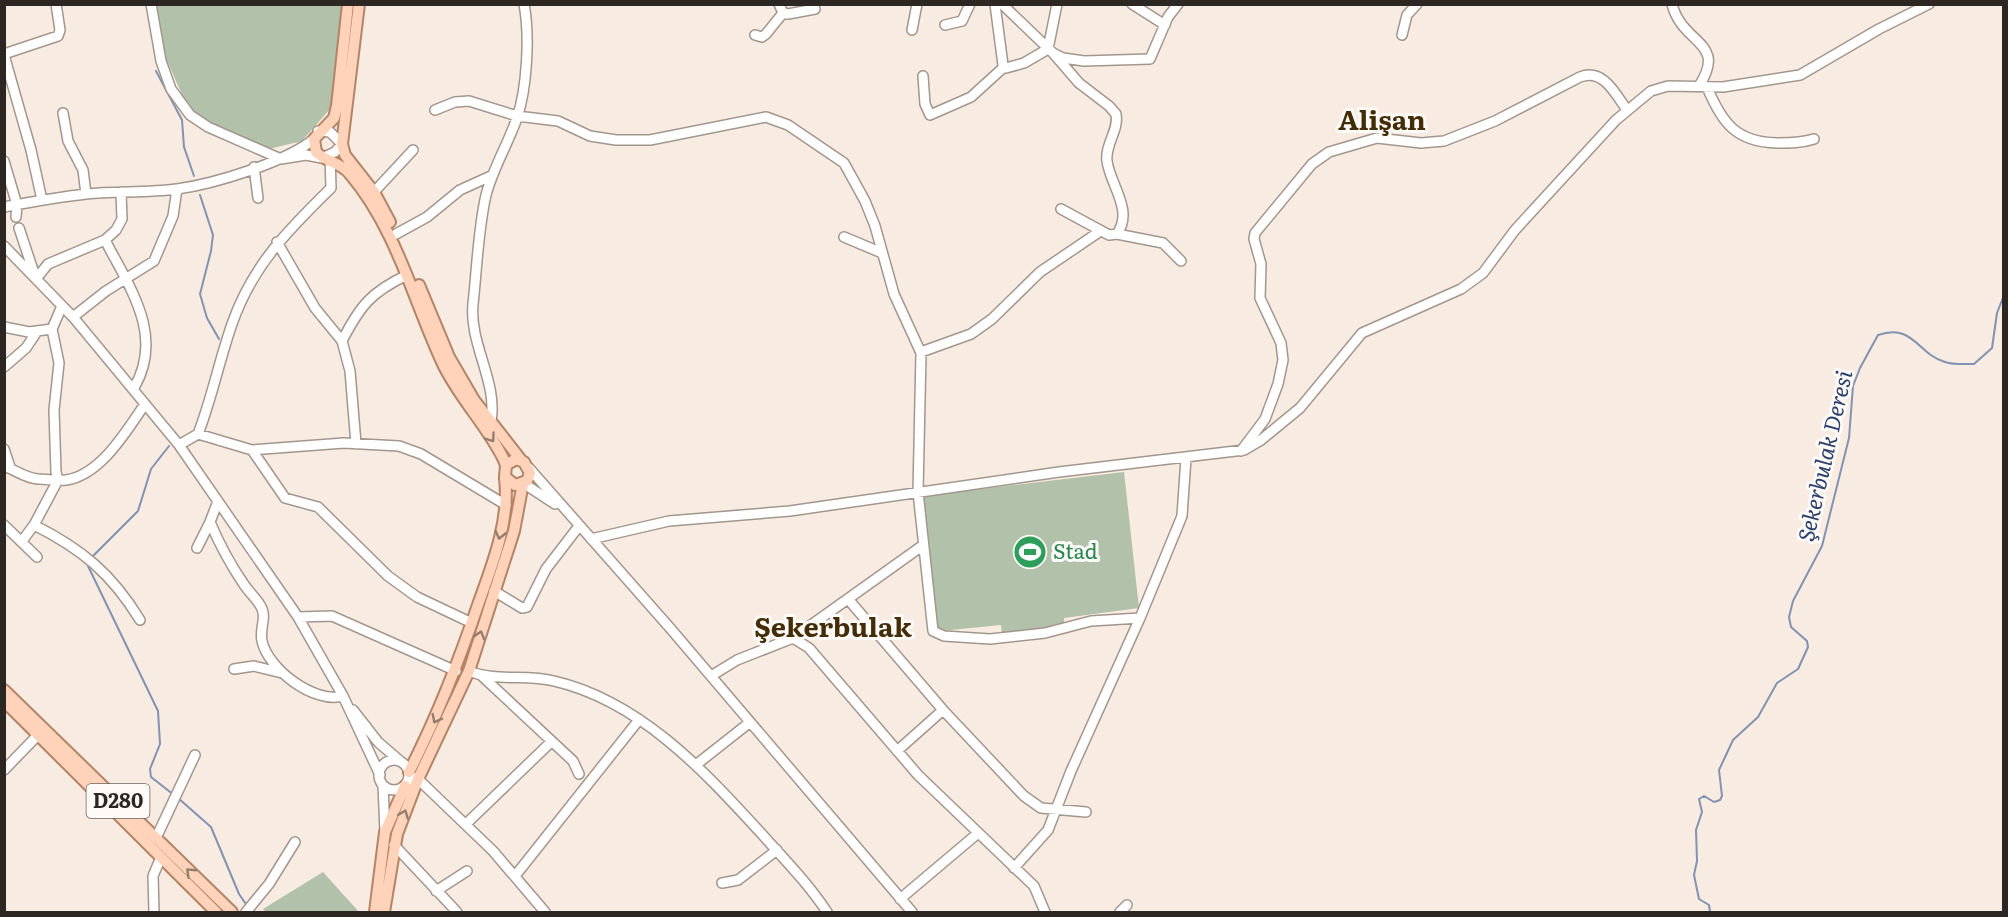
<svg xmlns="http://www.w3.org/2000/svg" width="2008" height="917" viewBox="0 0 2008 917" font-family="Literata,serif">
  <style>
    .green { fill: #b2c1aa }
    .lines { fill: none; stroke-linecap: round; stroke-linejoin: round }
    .stream { stroke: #8292b1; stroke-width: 2 }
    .minor-casing { stroke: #a3978d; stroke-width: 12 }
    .major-casing { stroke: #b48467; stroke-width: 14 }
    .minor { stroke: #fff; stroke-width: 9 }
    .major { stroke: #fed3b9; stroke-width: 10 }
    .oneway { stroke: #957d6e }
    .labels { text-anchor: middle; stroke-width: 6; stroke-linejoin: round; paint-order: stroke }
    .shield { fill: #fdfaf8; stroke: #6b6663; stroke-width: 1.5 }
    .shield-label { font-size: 20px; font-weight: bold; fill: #2c2723 }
    .leisure-label { font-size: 21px; fill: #27864d; stroke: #fdfaf8; text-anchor: start }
    .water-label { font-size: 22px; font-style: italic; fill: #2a3f6b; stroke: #fdfaf8 }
    .district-label { font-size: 27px; font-weight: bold; fill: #422d06; stroke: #fdfaf8 }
  </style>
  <rect width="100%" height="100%" fill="#f8ebe1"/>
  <path class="green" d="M 155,5 L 344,5 L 330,109 L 302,141 L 269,149 L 210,125 L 188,108 L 164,54 Z
    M 1124,472 L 1139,608 L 1064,618 L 1064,625 L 1002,634 L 1001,625 L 941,631 L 935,624 L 922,496 Z
    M 323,872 L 359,912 L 266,912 L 263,909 Z"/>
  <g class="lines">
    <path class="stream" d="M 156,71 L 182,120 L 184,147 L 194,176
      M 200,195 L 213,235 L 211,251 L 200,294 L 207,318 L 219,339
      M 92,557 L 138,511 L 151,469 L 169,446
      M 89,562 L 88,566 L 158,711 L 160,744 L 150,769 L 151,777 L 174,795
      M 178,798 L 211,827 L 239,894 L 248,907
      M 1710,912 L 1709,905 L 1699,899 L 1694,875 L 1697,861 L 1696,830 L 1702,812 L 1699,799 L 1704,796 L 1714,802 L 1720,800 L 1722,796 L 1719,770 L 1733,740 L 1758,717 L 1777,683 L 1798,669 L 1808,647 L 1807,641 L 1791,627 L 1789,617 L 1793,601 L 1822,546 L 1849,438 L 1853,386 L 1860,368 L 1878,335 C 1914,323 1917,354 1945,362 C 1954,365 1964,364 1974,364 L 1992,348 L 1997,313 L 2004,295"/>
    <defs>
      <path id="minor" d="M 151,4 L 161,61 L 171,89 L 190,115 L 208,127 L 281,159 L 306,155 L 322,158 L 335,152 L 342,144 L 330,132 L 318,131
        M 779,4 L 783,13 L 788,14 L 815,9
        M 995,4 L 1003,65 L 1006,68 L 1024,63 L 1048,49 L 1057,4
        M 1002,4 L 1053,53 L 1063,58 L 1084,61 L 1150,59 L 1168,17 L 1178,4
        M 1132,4 L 1165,25
        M 1672,4 C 1682,45 1728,41 1699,86
        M 945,25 L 962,21 L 970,4
        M 912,30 L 917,4
        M 755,35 L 762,37 L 766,34 L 783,13
        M 1402,35 L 1407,15 L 1417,4
        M 1053,53 L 1079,83 L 1109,106 L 1116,114 C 1119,131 1105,144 1107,161 C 1110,185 1134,210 1117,234 L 1109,235 L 1061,209
        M 4,54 L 58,36 L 60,30 L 56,4
        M 4,55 L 31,150 L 42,200
        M 923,76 L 925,104 L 930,115 L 971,97 L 1004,67
        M 1707,87 C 1722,123 1736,142 1777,143 C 1790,143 1802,143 1814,139
        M 435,110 L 455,102 L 469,101 L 517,116 L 558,121 L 590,136 L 616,140 L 650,140 L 766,117 L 788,125 L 844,163 L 865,201 L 875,226 L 894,294 L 921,353 L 918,492 L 933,631 L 944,636 L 990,639 L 1045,633 L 1091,621 L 1140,618
        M 63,113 L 68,141 L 83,170 L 86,194
        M 4,161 L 17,205 L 16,217
        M 254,167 L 258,198
        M 374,192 L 413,150
        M 4,207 C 31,202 59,197 86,194 C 116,191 147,193 177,189 C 214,184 286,162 314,139
        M 19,228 L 35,276
        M 396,234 L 427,217 L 460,190 L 493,175
        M 1117,234 L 1163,243 L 1181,261
        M 844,237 L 882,253
        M 105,240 C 129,287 165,335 134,388
        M 277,242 L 315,308 L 342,341
        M 4,246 L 73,317 L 179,445 L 298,617 L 343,696 L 380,775
        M 36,279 L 48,264 L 105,240 L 116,230 L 122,219 L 121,192
        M 73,317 L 106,291 L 154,261 L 173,216 L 177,189
        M 4,327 L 29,332 L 52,329
        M 921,352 L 971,334 L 992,319 L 1040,272 L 1099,232
        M 4,367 L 26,348 L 36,333
        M 491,421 C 498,382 469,344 473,304 C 477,268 478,230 486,195 C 493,168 508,144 517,118 C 527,88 530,36 524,4
        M 198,434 C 212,398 219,361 232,324 C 252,266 288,230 331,188 L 330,155
        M 356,444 L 350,371 L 342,341 C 360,306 371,292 407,275
        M 179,445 L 198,434 L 252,450 L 344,443 L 399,446 L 421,454 L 506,505
        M 4,449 L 10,467
        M 252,450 L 285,498 L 318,507 L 388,576 L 417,597 L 472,623
        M 1241,451 L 1265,419 L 1278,384 L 1283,360 L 1281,343 L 1260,298 L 1261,264 L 1254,239 L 1255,233 L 1312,164 L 1329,152 L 1377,138 L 1421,143 L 1444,141 L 1495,121 L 1580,77 C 1603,68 1615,93 1627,110
        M 4,467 C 12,467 23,478 38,479 C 47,479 58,481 66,480 C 101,475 127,430 145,404
        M 529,468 L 670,628 L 912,912
        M 523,483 L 555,504
        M 218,501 L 210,522 C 219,543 230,564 243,583 C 248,591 255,597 260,605 C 268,617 259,628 262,641 C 268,669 314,704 343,696
        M 4,525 L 37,557
        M 34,525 C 82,549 112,574 140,620
        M 591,539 L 669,521 L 790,511 L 1059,472 L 1244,450 L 1261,440 L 1300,408 L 1362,333 L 1461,289 L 1483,273 L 1515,230 L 1616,120 L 1651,91 L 1668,86 L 1723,87 L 1800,75 L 1879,29 L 1929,4
        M 22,541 L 34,525 L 58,480 L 56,472 L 54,410 L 59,363 L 52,329 L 62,306
        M 197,548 L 210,522
        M 494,591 L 522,608 L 527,607 L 546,569 L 579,526
        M 848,599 L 943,710 L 1024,796 L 1041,808 L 1086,812
        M 298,617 L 332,616 L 456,671
        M 793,638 L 922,546
        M 234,669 L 254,666 L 282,673
        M 469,671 C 496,682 526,674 554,681 C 640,701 703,770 760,832 C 784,859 807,882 827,912
        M 482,676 L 573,761 L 579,774
        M 711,676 L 737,660 L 793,638 L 809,648 L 918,775 L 1034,886 L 1045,912
        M 353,710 L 378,742 L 400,761
        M 897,751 L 943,710
        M379 775a15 15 0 1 1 30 0a15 15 0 1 1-30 0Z
        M 697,764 L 749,723
        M 4,770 L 38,735
        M 409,777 L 418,779 L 493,851 L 545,912
        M 383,785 L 385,832
        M 466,824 L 551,742
        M 156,838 L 195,755
        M 394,845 L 457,912
        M 1014,868 L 1048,830 L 1071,771 L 1140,618 L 1182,516 L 1186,458
        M 515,876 L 638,721
        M 722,883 L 738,880 L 777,850
        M 436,891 L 467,871
        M 900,899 L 977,834
        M 154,912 L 153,876 L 161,857
        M 246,912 L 269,884 L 295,842
        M 1120,912 L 1127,905"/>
      <path id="major" d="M 348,4 L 337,106 L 334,118 L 314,139 L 316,152 C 326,162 342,163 350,174 C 396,228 413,299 442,362 C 458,397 486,424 503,458 L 506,465 L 505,477 L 515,485 L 527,481 L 530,473 L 524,462 L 516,459 L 506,465
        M 359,4 L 342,144 L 345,155 L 374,192 L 390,222
        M 419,285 L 449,357 L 474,400 L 521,460
        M 4,690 L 232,912
        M 4,701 L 216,912
        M 409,772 C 438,715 458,663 479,602 C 493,563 510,520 505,478
        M 375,912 L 385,832 L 405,786
        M 384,912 L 397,834 L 418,779 L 469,671 L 514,531 L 523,483"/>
    </defs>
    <use href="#minor" class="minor-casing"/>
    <use href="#major" class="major-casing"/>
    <use href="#minor" class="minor"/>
    <use href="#major" class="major"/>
  </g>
  <defs><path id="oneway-chevron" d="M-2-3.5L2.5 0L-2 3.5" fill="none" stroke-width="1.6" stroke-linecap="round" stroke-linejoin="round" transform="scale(1.5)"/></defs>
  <g class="oneway">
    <use href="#oneway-chevron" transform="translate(491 438) rotate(55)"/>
    <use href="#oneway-chevron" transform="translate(500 535) rotate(103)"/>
    <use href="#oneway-chevron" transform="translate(480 635) rotate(-73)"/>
    <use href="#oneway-chevron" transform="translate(436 719) rotate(117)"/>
    <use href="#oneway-chevron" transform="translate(404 814) rotate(-69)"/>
    <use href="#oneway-chevron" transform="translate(190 872) rotate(-136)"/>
  </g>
  <defs>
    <symbol id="stadium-disc" viewBox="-11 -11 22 22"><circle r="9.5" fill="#2e9e5b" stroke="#fdfaf8"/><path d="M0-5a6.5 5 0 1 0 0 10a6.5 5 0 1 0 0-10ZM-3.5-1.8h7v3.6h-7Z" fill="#fff"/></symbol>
  </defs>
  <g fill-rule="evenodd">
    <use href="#stadium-disc" x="1011" y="533" width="38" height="38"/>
  </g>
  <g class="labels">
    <rect class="shield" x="86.5" y="784" width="63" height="34" rx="4.5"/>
    <g class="shield-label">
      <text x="118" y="808">D280</text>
    </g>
    <g class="leisure-label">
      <text x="1053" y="559">Stad</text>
    </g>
    <g class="water-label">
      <text transform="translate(1825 456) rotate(-77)" y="8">Şekerbulak Deresi</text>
    </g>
    <g class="district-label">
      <text x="1382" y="130">Alişan</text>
      <text x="833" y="637">Şekerbulak</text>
    </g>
  </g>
  <rect width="2008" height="917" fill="none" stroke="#2c2723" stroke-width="12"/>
</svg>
